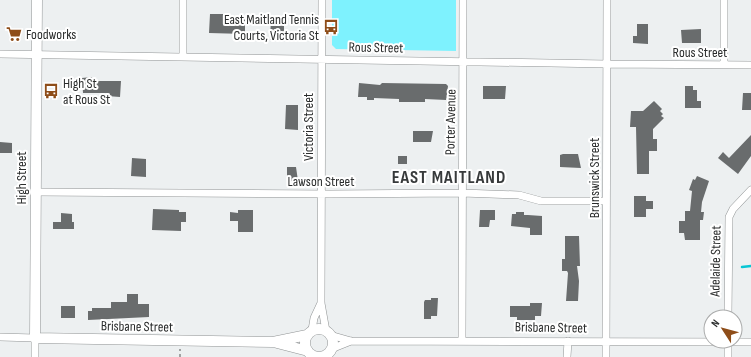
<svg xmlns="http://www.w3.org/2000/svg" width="751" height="357" viewBox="0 0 751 357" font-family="'Sofia Sans Condensed',sans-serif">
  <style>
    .green { fill: #7ef2fe }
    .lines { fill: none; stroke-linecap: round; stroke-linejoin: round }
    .stream { stroke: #09c6d4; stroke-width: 2.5 }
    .building { fill: #696c6d }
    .minor-casing { stroke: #919495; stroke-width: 8 }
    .secondary-casing { stroke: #919495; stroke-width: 11 }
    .path { stroke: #868989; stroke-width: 1.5; stroke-dasharray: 3 3; stroke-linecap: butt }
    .minor { stroke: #fff; stroke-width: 7 }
    .secondary { stroke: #fff; stroke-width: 10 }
    .labels { text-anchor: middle; stroke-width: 4; stroke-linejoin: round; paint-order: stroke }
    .poi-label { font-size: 14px; fill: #2a2c2c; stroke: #fff; text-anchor: start }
    .street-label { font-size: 14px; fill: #2a2c2c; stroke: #fff }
    .district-label { font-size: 18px; font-weight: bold; letter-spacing: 1px; fill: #373a3b; stroke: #fff }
  </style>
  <rect width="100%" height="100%" fill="#edf0f1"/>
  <path class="green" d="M 332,0 L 456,0 L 456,51 L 336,49 L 332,45 Z"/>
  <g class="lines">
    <path class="stream" d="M 742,267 L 751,266"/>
  </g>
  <path class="building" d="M 210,14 L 223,14 L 223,18 L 245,18 L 245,34 L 209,33 Z
    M 271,17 L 284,17 L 284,40 L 270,40 Z
    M 637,24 L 648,24 L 648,44 L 633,43 L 633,36 L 637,36 Z
    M 701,29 L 701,43 L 682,43 L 681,30 Z
    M 92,77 L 92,81 L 121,81 L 120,97 L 107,96 L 108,93 L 83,93 L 82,78 Z
    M 359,83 L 380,85 L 382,83 L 446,84 L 448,86 L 447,94 L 446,100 L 425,99 L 425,102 L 399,102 L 399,99 L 374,98 L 374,100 L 367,100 L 367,97 L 358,97 Z
    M 483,86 L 506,86 L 505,99 L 483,99 Z
    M 685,86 L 693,86 L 693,90 L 697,90 L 697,101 L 701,101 L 701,108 L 685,108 Z
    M 743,93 L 751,93 L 751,110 L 742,110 Z
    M 654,101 L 662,109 L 660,111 L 663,114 L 661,116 L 664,118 L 653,129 L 653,139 L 657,139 L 657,151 L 649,151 L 649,174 L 637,174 L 636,127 L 630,127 L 631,111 L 643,111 Z
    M 286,105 L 298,105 L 298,130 L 285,129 Z
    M 413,131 L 433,131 L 431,142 L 413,142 Z
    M 751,135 L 751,156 L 738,174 L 718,158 L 723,152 L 729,158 Z
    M 0,142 L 12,143 L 12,153 L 0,153 Z
    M 563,154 L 578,154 L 581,168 L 560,167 L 560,155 Z
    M 398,156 L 407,156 L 407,164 L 398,164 Z
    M 132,158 L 146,159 L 146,177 L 131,176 Z
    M 287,167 L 296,167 L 298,181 L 287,181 Z
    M 697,176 L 709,181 L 702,202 L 701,212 L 704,212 L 703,220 L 700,220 L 700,240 L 685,240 L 684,233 L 679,233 L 679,221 L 685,221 L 685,211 L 690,211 L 692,191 L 689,190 L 693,179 L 695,180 Z
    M 634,196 L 646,196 L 646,201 L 653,201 L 653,209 L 646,209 L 646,217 L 634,217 Z
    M 153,209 L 179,210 L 179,212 L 186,212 L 186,222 L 181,222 L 181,231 L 152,230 Z
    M 238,210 L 253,210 L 253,232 L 238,232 L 238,221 L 230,221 L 230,212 L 238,213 Z
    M 480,210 L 495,210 L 495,220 L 490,220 L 489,227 L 479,227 Z
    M 516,212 L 524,212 L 524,215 L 528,215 L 542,216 L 542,235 L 530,235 L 530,228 L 511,226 L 512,214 L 516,214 Z
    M 61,213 L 72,214 L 72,222 L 74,222 L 74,229 L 53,229 L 53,222 L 61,222 Z
    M 565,236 L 579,236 L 580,266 L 577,266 L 579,281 L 578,301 L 566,301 L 568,273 L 567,271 L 562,271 L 562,259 L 565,259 Z
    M 127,294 L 138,294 L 138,304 L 149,304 L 149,317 L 88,320 L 88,311 L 92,311 L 92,308 L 111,308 L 111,302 L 127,302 Z
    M 431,298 L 438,298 L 437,316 L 431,316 L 431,319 L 424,319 L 424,302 L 425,300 L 431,300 Z
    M 530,303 L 542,303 L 541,316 L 535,316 L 535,320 L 517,320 L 517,317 L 510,317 L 510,306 L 530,306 Z
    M 61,306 L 75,306 L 75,318 L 61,318 Z"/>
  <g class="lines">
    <defs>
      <path id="minor" d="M 322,0 L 321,303 L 326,331
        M 0,54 L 607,64 L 751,65
        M 183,57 L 183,0
        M 724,65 L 724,0
        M 35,192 L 330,194 L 462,193 L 519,195 L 541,201 L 606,201
        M 728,317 L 729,217 L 733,209 L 751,190
        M 312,330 L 314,318 L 321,303
        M 330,335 L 351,341 L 751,342
        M 0,337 L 35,338 L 35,357
        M 462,340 L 463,0
        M 728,341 L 728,357
        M 331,349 L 351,341
        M 567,357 L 568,341
        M 606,357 L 607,0"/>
      <path id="secondary" d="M 37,0 L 35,338 L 273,342 L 307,335
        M305 343a14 14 0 1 1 28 0a14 14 0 1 1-28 0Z
        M 277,343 L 308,351"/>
    </defs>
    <use href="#minor" class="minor-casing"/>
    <use href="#secondary" class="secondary-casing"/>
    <path class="path" d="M 180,357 L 180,349"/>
    <use href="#minor" class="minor"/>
    <use href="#secondary" class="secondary"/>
  </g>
  <defs>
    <symbol id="bus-bare" viewBox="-9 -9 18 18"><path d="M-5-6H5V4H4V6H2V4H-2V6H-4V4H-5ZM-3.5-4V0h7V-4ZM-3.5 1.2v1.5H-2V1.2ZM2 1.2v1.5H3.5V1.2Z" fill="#8e4d19" stroke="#fff" stroke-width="2.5" paint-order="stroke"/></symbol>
    <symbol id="supermarket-bare" viewBox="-9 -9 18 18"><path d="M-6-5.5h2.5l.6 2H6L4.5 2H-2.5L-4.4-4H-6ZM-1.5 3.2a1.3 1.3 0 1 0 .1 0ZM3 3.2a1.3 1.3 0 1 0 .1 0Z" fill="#8e4d19" stroke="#fff" stroke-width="2.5" paint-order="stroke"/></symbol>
  </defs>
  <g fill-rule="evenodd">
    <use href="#bus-bare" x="320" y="16" width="22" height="22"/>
    <use href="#supermarket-bare" x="3" y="23" width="22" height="22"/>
    <use href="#bus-bare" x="40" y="80" width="22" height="22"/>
  </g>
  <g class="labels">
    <g class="poi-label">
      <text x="319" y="24" text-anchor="end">East Maitland Tennis<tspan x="319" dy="16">Courts, Victoria St</tspan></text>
      <text x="26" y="39">Foodworks</text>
      <text x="63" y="88">High St<tspan x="63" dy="16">at Rous St</tspan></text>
    </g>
    <g class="street-label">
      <text transform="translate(376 47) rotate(1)" y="5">Rous Street</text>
      <text x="700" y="57">Rous Street</text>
      <text transform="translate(450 122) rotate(-89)" y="5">Porter Avenue</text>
      <text transform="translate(308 127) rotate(-90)" y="5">Victoria Street</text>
      <text transform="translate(21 178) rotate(-90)" y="5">High Street</text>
      <text transform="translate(594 178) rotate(-90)" y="5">Brunswick Street</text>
      <text x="321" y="186">Lawson Street</text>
      <text transform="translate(715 261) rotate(-89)" y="5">Adelaide Street</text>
      <text transform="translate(137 326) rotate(1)" y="5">Brisbane Street</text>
      <text transform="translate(551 327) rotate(1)" y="5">Brisbane Street</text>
    </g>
    <g class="district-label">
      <text x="449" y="183">EAST MAITLAND</text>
    </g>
  </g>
  <g transform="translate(723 329) rotate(306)"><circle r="19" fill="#ffffff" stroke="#aaabab"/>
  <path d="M0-3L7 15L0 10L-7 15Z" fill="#8e4d19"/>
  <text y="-6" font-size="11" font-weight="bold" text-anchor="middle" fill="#2a2c2c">N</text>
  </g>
</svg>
